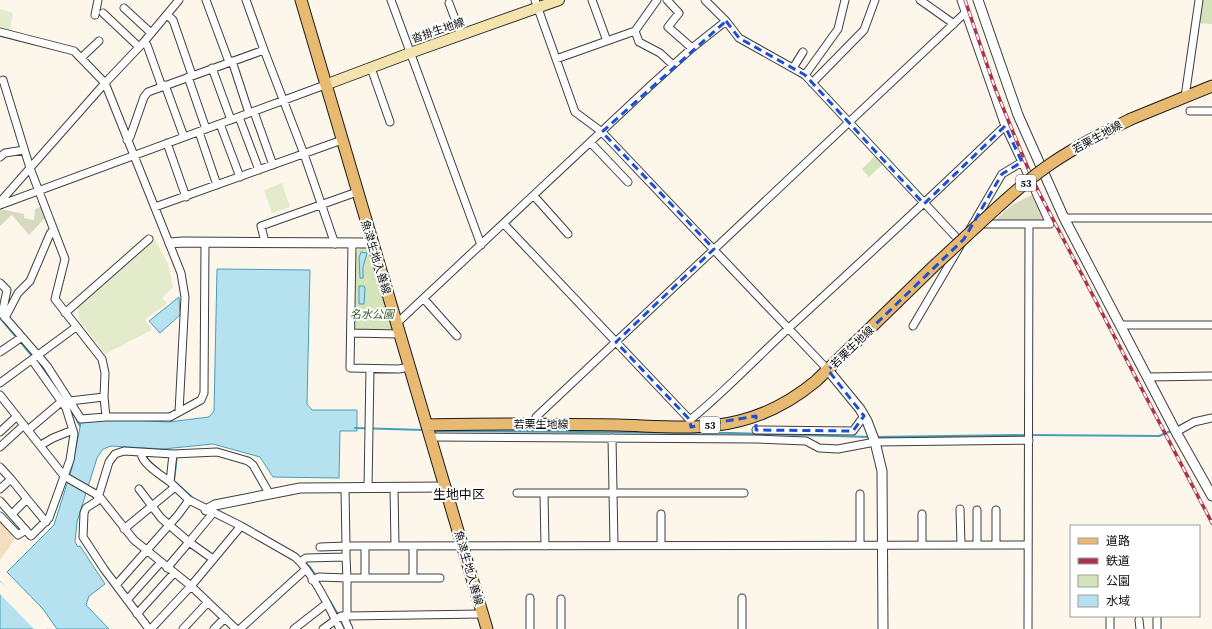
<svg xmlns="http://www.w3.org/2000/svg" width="1212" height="629" viewBox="0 0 1212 629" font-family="'Source Serif 4','Noto Sans JP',serif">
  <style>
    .green { fill: #d5e3ba }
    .sand { fill: #f3dfbd }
    .cemetery { fill: #d6dbc0 }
    .pitch { fill: #e4ebca }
    .water { fill: #b6e1ee; stroke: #469ebc }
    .pier { fill: #fdf7eb }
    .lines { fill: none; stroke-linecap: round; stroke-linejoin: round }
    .stream { stroke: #469ebc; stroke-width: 2 }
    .minor-casing { stroke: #3e3e3e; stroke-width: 9 }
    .tertiary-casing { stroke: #3e3e3e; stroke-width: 11 }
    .secondary-casing { stroke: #2d2d2d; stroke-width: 12 }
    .primary-casing { stroke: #1c1c1c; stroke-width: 13 }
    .minor { stroke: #fff; stroke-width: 7 }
    .tertiary { stroke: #fff; stroke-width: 9 }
    .secondary { stroke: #f5e3ae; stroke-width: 10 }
    .primary { stroke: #e8b970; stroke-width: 11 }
    .rail-casing { stroke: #aa344b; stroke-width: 3.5 }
    .rail { stroke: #fff; stroke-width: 2; stroke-dasharray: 6; stroke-linecap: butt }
    .primary-bridge-casing { stroke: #1c1c1c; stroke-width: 13; stroke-linecap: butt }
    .primary-bridge { stroke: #e8b970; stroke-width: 11 }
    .marked { fill: none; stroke: #1d4ed8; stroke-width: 3; stroke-dasharray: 8 5; stroke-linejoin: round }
    .labels { text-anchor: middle; stroke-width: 4; stroke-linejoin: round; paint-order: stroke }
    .shield { fill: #fff; stroke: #545454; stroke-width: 1 }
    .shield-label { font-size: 10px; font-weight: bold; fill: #0b0b0b }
    .street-label { font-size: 11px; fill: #0b0b0b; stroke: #fff }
    .park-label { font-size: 11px; font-style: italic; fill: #375a24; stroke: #fff }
    .quarter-label { font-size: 13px; fill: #0b0b0b; stroke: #fff }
  </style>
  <rect width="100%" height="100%" fill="#fdf7eb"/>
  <path class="green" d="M 1201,0 L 1212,0 L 1212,24 L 1198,23 Z
    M 875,156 L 883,164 L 869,177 L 862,169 Z
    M 363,247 L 371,251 L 395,331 L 355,331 L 356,253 L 357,250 Z"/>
  <path class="sand" d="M 0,522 L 15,539 L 0,560 Z"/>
  <path class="cemetery" d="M 1035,193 L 1046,217 L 1042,223 L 993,222 L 1012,205 Z
    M 42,206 L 45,218 L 29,235 L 12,215 L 0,226 L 0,209 L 24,214 L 24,218 L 34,220 L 35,209 Z"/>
  <path class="pitch" d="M 0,9 L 13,13 L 10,30 L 0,28 Z
    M 282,183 L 290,207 L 272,213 L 264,190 Z
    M 154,238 L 168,264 L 173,287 L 162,298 L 167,303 L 145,320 L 152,330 L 105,354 L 79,320 L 78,307 Z"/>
  <path class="water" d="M 361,252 L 367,253 L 363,267 L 363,278 L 360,278 L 359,258 Z
    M 217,269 L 310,270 L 307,404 L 312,410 L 357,410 L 357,431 L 340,431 L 339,478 L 273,477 L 260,457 L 213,444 L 163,449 L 111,446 L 103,449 L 97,458 L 77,522 L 75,542 L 78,547 L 80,546 L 105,584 L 89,596 L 86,605 L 109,629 L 57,629 L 43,609 L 7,572 L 54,525 L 72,468 L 81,422 L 115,419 L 169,422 L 209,417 L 214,411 Z
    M 359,286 L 364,286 L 365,288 L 364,304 L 359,304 Z
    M 179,297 L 180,315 L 160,333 L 149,321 Z
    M 0,581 L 48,629 L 0,629 Z"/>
  <path class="pier" d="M 0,581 L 42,619 L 48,629 L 34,629 L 0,594 Z"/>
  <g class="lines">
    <path class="stream" d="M 0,318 L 33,357
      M 47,375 L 61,394
      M 73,412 L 80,426
      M 355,428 L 424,430
      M 1176,428 L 1187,422
      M 433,431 L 731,433 L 870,437
      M 1030,435 L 1159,436 L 1173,430
      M 876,437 L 1026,435
      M 177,456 L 174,481 L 194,499
      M 296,554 L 310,567 L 316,576
      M 330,601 L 339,616"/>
    <defs>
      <path id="minor" d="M 206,0 L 229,62
        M 391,0 L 481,245
        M 535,0 L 575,112 L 602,132 L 828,370
        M 592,0 L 607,41
        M 667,0 L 679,13 L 668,27 L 692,48
        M 705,0 L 726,21 L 739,38 L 805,75 L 955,236
        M 920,0 L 954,24
        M 961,0 L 1005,126 L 1022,162 L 1002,174 L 970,229
        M 449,3 L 461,35
        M 124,8 L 151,33
        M 103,13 L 139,47
        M 95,15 L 98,0
        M 167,15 L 173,20 L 192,75
        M 635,31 L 639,42 L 660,53 L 673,65
        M 0,32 L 74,51 L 105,83 L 181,273 L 185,297 L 179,412
        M 143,43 L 147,45 L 162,87
        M 264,50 L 304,154 L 335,244
        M 81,58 L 99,41
        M 556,59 L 635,31 L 657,0
        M 232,61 L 249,113
        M 212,68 L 231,120
        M 371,68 L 390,122
        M 793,68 L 803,52
        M 805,75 L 838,29 L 845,0
        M 188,77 L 206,129
        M 3,80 L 30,168 L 65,259 L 55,299 L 102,359 L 105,373 L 104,397 L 106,417
        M 812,83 L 864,30 L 875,0
        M 165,85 L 184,137
        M 1185,97 L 1199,0
        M 1190,111 L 1212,111
        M 254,112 L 273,165
        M 239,117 L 259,170
        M 220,124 L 240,177
        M 199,132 L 217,185
        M 127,140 L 130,137 L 144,97 L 148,92 L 264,50 L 246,0
        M 590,142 L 628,182
        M 167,143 L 186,197
        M 0,157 L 5,153 L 24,150
        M 534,196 L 568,234
        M 0,202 L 105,83 L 143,43 L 179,0
        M 0,205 L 325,85
        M 155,207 L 342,140
        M 1064,218 L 1212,218
        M 504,224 L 690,420 L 691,424
        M 977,224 L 1050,224 L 1022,162
        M 265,242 L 261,226 L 357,192
        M 352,244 L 350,368 L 399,369 L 409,367
        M 0,283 L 7,290 L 2,314 L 22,337
        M 424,299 L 457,336
        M 65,313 L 149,239
        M 5,318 L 18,293 L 30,281 L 50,234 L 53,230
        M 396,324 L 650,86 L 692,48 L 726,21
        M 1121,325 L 1212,325
        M 913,326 L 960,246
        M 351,333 L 399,334
        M 0,352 L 22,337 L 47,366 L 81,419 L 106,417 L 170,417 L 201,400 L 204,393 L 205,242
        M 1148,377 L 1212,376
        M 0,383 L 76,327
        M 0,395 L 64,476 L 99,496 L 134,540 L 191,586 L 236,629
        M 690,420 C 726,391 756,358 790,327 C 862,261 934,194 1005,126
        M 535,424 L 536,417 L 965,13
        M 28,430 L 61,402 L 104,397
        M 756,430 L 853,431 L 864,416
        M 0,432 L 17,416
        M 1176,432 L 1194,422 L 1212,418
        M 431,437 L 756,439 L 806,441 L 819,448 L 838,449 L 875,442 L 1029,440
        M 612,438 L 614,545
        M 41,445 L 53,438 L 73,430
        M 0,447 L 24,425
        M 141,453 C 142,464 161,475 170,482
        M 173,454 L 170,482 L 189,500 L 241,526 L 295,557 C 313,573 329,607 340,629
        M 0,467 L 11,479
        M 368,488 L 370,369
        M 394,488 L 395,546
        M 0,489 L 11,479 L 27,499
        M 139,489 L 161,518 L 189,542 L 167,568
        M 517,493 L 744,493
        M 544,493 L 545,546
        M 860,494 L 860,545
        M 0,501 L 31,536 L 49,518 L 70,460 L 74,434 L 66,408 L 32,360
        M 960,509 L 961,545
        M 12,514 L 27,499 L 46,522
        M 661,514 L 661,545
        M 0,516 L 18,535 L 26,530
        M 124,529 L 175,487
        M 922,545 L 922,514
        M 977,545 L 977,510
        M 996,545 L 996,510
        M 320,547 L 346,546 L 345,488
        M 213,559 L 189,542 L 213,513
        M 300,562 L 306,558 L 346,557 L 346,546 L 1028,545
        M 365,578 L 365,546
        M 413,578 L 440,578
        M 312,580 L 319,577 L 347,578 L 346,557
        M 117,584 L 178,515 L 189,500
        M 561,599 L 561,629
        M 127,600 L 161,562
        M 137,614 L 174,573
        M 343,616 L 349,629
        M 347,616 L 482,614
        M 1110,616 L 1110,629
        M 1139,620 L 1140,629
        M 149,629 L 104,569 L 83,537 L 84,513 L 86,508 L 97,501 L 109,462 L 115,454 L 124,451 L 173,454 L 217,452 L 248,461 L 253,465 L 269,493
        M 151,629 L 191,586 L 241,526
        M 183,629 L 208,602
        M 214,629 L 225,618
        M 240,629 L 305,570
        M 294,629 L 326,604
        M 323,629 L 341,616 L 347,616 L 347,578 L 413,578 L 413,546
        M 530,629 L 530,598
        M 742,629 L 742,598
        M 1028,629 L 1029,225
        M 1157,629 L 1157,616"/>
      <path id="tertiary" d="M 978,0 L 1018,115 L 1064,218 L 1176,432 L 1212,496
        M 170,243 L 183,242 L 372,243
        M 828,370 L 860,409 L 867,421 L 875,442 L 882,471 L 883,629
        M 206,510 L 215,505 L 300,488 L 446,487"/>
      <path id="secondary" d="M 325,85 L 410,53 L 559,0"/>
      <path id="primary" d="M 301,0 L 487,629
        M 1131,119 L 1212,86
        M 427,425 C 490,423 554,424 618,425 C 657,426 700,431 739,421 C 768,414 793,400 816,381 L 935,265"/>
    </defs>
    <use href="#minor" class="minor-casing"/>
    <use href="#tertiary" class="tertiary-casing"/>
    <use href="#secondary" class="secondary-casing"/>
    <use href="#primary" class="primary-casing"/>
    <use href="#minor" class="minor"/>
    <use href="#tertiary" class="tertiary"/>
    <use href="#secondary" class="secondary"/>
    <use href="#primary" class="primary"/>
    <defs>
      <path id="rail" d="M 965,0 L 995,88 L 1034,183 L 1212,523"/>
    </defs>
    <use href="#rail" class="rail-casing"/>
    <use href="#rail" class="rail"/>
    <defs>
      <path id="primary-bridge" d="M 935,265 C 972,232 1008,194 1049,165 C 1075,147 1103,133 1131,119"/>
    </defs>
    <use href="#primary-bridge" class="primary-bridge-casing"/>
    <use href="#primary-bridge" class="primary-bridge"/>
  </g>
  <path class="marked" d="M 726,21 L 739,38 L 805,75 L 924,204 L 1005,126 L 1022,162 L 1002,174 L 964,239 L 828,370 L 864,416 L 853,431 L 756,430 L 756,416 L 691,427 L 690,420 L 616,342 L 714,249 L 602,132 Z"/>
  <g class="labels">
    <g class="shield">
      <rect x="1016" y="175" width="20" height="16" rx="3"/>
      <rect x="700" y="417" width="20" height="16" rx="3"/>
    </g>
    <g class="shield-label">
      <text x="1026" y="187">53</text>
      <text x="710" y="429">53</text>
    </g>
    <g class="street-label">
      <text transform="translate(438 30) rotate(-19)" y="4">沓掛生地線</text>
      <text transform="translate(1097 137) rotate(-29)" y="4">若栗生地線</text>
      <text transform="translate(376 257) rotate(73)" y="4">魚津生地入善線</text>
      <text transform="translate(852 347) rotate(-44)" y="4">若栗生地線</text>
      <text x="541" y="428">若栗生地線</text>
      <text transform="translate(469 568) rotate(74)" y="4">魚津生地入善線</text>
    </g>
    <g class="park-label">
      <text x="372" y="318">名水公園</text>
    </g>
    <g class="quarter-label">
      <text x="459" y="499">生地中区</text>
    </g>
  </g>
  <rect x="1070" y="525" width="130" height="92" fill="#ffffff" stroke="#9d9d9d"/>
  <rect x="1078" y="538" width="20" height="6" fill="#e8b970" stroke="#9d9d9d"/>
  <text x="1106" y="545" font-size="12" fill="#0b0b0b">道路</text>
  <rect x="1078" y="558" width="20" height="6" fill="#aa344b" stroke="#9d9d9d"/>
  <text x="1106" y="565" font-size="12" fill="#0b0b0b">鉄道</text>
  <rect x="1078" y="575" width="20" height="12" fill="#d5e3ba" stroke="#9d9d9d"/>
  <text x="1106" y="585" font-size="12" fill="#0b0b0b">公園</text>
  <rect x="1078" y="595" width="20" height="12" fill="#b6e1ee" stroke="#9d9d9d"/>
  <text x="1106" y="605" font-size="12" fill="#0b0b0b">水域</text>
</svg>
